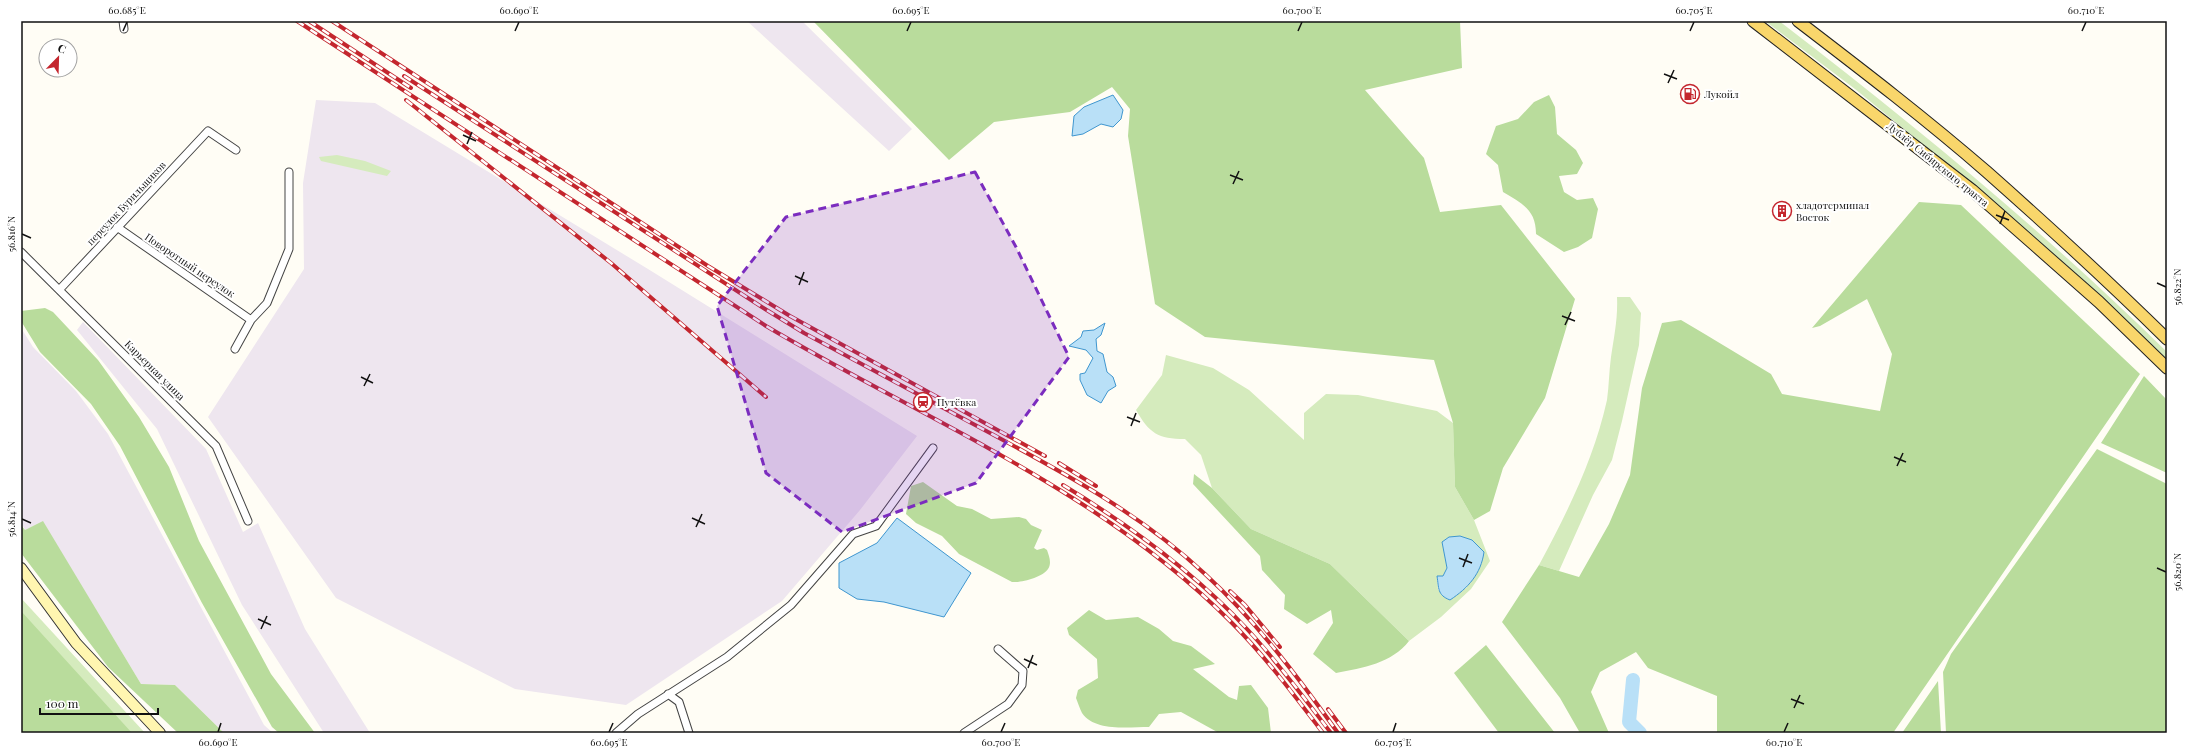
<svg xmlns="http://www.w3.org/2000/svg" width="2188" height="754" viewBox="0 0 2188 754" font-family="'Playfair Display',serif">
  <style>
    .industrial { fill: #eee6ef }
    .green { fill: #d5ebbd; fill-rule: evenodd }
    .forest { fill: #b9dc9c }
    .water { fill: #b9e0f7; stroke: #3f96cf }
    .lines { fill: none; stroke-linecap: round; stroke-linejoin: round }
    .river { stroke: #b9e0f7; stroke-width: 14 }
    .minor-casing { stroke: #444; stroke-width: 9 }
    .secondary-casing { stroke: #333; stroke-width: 12 }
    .primary-casing { stroke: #222; stroke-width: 13 }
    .minor { stroke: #fff; stroke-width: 7 }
    .secondary { stroke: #fff6b0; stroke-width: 10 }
    .primary { stroke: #f9d66b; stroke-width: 11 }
    .rail-casing { stroke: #c4262e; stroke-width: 4 }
    .rail { stroke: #fff; stroke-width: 2.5; stroke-dasharray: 8; stroke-linecap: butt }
    .marked { fill: #7b2cbf; fill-opacity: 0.2; stroke: #7b2cbf; stroke-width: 3; stroke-dasharray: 8 5; stroke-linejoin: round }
    .ticks { fill: none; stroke: #111; stroke-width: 1.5 }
    .labels { text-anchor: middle; stroke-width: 4; stroke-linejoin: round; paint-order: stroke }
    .poi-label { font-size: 10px; fill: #111; stroke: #fff; text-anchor: start }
    .street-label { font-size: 10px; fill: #111; stroke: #fff }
    .neatline { fill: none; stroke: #111; stroke-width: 1.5 }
    .ticks-label { font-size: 10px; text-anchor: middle; fill: #111 }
  </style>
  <rect width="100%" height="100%" fill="#fffdf5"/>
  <path class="industrial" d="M 747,21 L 802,21 L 912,129 L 889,151 Z
    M 316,100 L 375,103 L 648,269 L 917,436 L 860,510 L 782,601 L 626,705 L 515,689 L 336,598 L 208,417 L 304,269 L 303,183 Z
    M 83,322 L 206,449 L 243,532 L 258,523 L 305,629 L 370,733 L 324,733 L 242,605 L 157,429 L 77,330 Z
    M 21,328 L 33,347 L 76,391 L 108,434 L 264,725 L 273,733 L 224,733 L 175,685 L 141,684 L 43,522 L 25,530 L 21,522 Z"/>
  <path class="green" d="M 1765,21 L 1779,21 L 1783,24 C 1917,127 2047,234 2167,352 L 2167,363 L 1983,194 L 1855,89 Z
    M 337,155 L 365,161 L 391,171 L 387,176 L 321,161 L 319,157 Z
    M 1617,297 L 1630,297 L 1641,313 L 1639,345 L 1622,421 L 1612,460 L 1593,495 L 1559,571 L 1539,565 C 1567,513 1594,459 1607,400 C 1609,386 1609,371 1611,357 C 1614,337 1618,318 1617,297 Z
    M 1166,355 L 1213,368 L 1249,390 L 1304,440 L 1304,413 L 1326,394 L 1358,395 L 1437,411 L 1453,423 L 1455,487 L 1474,520 L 1490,561 L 1471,589 L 1441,617 L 1409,641 L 1330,564 L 1251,529 L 1212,488 L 1201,455 L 1185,439 C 1158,439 1149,433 1136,410 L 1162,375 ZM 1442,542 L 1467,588 L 1438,590 L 1437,576 L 1443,576 L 1447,568 Z
    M 21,598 L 145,733 L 21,733 Z"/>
  <path class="forest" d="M 813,21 L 1460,21 L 1462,68 L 1365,90 L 1424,158 L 1440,212 L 1501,205 L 1575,299 L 1545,398 L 1503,468 L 1490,511 L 1474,520 L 1455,487 L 1453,423 L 1434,360 L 1205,337 L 1155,304 L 1128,136 L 1130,109 L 1112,87 L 1070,112 L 994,122 L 949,160 Z
    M 1549,95 L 1555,107 L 1557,134 L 1576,150 L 1583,163 L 1577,174 L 1559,176 L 1564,192 L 1577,200 L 1593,198 L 1598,209 L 1592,238 L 1578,247 L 1564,252 L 1536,234 C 1536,210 1523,204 1503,192 L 1498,165 L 1486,154 L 1496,126 L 1518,119 L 1534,102 Z
    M 1919,202 L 1961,205 L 2140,374 L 1893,733 L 1717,733 L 1717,696 L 1648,668 L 1636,652 L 1600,672 L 1591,692 L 1609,733 L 1580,733 L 1560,698 L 1502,622 L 1539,565 L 1579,577 L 1609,524 L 1630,475 L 1642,388 L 1662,323 L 1681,320 L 1703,333 L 1771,374 L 1782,394 L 1880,411 L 1892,354 L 1867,299 L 1820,326 L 1812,328 Z
    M 45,308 L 53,312 L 98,360 L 139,417 L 169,467 L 199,541 L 271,674 L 315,733 L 279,733 L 272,727 L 202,603 L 120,446 L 91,404 L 40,352 L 21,321 L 21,311 Z
    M 2144,376 L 2167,400 L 2167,473 L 2101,443 Z
    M 2097,449 L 2167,484 L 2167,733 L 1946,733 L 1943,672 L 1951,654 Z
    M 1194,474 L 1212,488 L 1251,529 L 1330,564 L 1409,641 C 1392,663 1363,668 1336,673 L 1313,654 L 1333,623 L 1331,610 L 1307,624 L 1284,609 L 1285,595 L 1262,570 L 1260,556 L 1193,484 Z
    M 923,482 L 957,506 L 972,509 L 991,519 L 1019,517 L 1026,519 L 1031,525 L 1042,530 L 1034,548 L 1037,550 L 1044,548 L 1047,550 C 1049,556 1052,563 1048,569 C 1043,577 1021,583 1012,582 L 959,554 L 942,536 L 916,523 L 906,514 L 911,486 Z
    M 43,521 L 141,684 L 175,685 L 224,733 L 178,733 L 108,667 L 21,553 L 21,525 L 25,530 Z
    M 1089,610 L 1106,620 L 1138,617 L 1159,629 L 1173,641 L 1191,646 L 1215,664 L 1193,669 L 1229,697 L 1237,700 L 1239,686 L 1251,685 L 1268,708 L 1271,733 L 1219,733 L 1181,712 L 1159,714 L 1149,727 C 1129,727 1095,732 1082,713 C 1080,709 1078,703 1076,698 L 1078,690 L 1098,678 L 1097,659 L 1069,635 L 1067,628 Z
    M 21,611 L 132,733 L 21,733 Z
    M 1486,645 L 1555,733 L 1499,733 L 1454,673 Z
    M 1938,681 L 1941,733 L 1902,733 Z"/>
  <path class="water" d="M 1113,95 L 1123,110 L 1121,119 L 1113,127 L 1101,124 L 1083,134 L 1072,136 L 1074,116 L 1084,107 Z
    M 1105,323 L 1101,335 L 1096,339 L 1097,351 L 1103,354 L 1107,372 L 1113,377 L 1116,386 L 1108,391 L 1101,403 L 1087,395 L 1080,380 L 1080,374 L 1085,373 L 1093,358 L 1086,350 L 1069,346 L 1081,337 L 1083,331 L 1094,330 Z
    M 897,518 L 971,573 L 944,617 L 884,602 L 857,599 L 839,588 L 839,563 L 877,543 Z
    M 1460,536 L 1472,540 L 1484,552 C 1481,574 1468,588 1450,600 C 1437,595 1439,588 1437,576 L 1443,576 L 1447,568 L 1442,542 L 1449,537 Z"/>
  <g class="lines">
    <path class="river" d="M 1633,680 L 1629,722 L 1640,733"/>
    <defs>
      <path id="minor" d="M 123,21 L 124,29
        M 117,227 L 251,320
        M 21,252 L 216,446 L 248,521
        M 60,289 L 208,131 L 236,150
        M 235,349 L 251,320 L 267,303 L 289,249 L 289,172
        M 668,694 L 679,702 L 689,733
        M 616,733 L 638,714 L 727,657 L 791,605 L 853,534 L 876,526 L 933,448
        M 964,733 L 1008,704 L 1022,685 L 1023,671 L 998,649"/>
      <path id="secondary" d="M 21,568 L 76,643 L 160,733"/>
      <path id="primary" d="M 1753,21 L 1972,190 L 2099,302 L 2167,368
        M 1798,21 C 1862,70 1926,119 1987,172 C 2048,226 2109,282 2167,339"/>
    </defs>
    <use href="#minor" class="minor-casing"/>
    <use href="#secondary" class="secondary-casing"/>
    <use href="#primary" class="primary-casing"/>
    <use href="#minor" class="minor"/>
    <use href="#secondary" class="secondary"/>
    <use href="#primary" class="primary"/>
    <defs>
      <path id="rail" d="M 297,21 L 766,326 C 923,419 1100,490 1231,622 C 1265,656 1294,695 1323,733
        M 309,21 L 411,88
        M 332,21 L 708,266 L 790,316 L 1045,456
        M 404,76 L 765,309 L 804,333 C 866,366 928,400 990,433 C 1066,474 1142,515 1205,574 C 1256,621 1298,677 1338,733
        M 406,100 L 611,263 L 766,397
        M 1059,463 L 1096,486
        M 1063,485 C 1129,525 1194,572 1247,629 C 1277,661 1304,698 1331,733
        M 1230,591 L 1245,605 L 1280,647
        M 1328,709 L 1346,733"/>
    </defs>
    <use href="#rail" class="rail-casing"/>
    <use href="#rail" class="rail"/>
  </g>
  <path class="marked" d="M 975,172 L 1016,247 L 1069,357 L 976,483 L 842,532 L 766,473 L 717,306 L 786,217 Z"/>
  <path class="ticks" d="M 123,31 L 127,22M 515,31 L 519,22M 907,31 L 911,22M 1298,31 L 1302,22M 1690,31 L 1694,22M 2082,31 L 2086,22M 1664,74 L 1677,79M 1668,83 L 1674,70M 463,135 L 476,141M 467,144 L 472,132M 1230,175 L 1243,180M 1233,184 L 1239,171M 1996,215 L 2009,220M 2000,224 L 2005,211M 22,234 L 31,238M 795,276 L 808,282M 2157,283 L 2166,287M 799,285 L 804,272M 1562,316 L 1575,321M 1565,325 L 1571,312M 361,377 L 373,383M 364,386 L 370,374M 1127,417 L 1140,422M 1131,426 L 1136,413M 1894,457 L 1906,462M 1897,466 L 1903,453M 692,518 L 705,524M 22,519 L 31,523M 696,527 L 702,514M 1459,558 L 1472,563M 1463,567 L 1468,554M 2157,568 L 2166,572M 258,619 L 271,625M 261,629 L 267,616M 1024,659 L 1037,665M 1028,668 L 1033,655M 1791,699 L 1804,704M 1794,708 L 1800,695M 218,732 L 221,723M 609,732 L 613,723M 1001,732 L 1005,723M 1393,732 L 1396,723M 1784,732 L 1788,723"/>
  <defs>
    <symbol id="fuel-ring" viewBox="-11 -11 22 22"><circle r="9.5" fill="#fff" stroke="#c4262e" stroke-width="1.5"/><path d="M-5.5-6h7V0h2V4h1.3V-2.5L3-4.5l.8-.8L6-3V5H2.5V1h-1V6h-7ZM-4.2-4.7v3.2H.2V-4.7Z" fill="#c4262e"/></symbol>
    <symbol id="building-ring" viewBox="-11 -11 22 22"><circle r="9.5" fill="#fff" stroke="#c4262e" stroke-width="1.5"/><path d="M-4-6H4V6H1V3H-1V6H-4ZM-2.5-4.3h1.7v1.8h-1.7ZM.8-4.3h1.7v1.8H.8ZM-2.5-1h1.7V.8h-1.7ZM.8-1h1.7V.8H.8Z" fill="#c4262e"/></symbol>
    <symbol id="station-ring" viewBox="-11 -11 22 22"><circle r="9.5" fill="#fff" stroke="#c4262e" stroke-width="1.5"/><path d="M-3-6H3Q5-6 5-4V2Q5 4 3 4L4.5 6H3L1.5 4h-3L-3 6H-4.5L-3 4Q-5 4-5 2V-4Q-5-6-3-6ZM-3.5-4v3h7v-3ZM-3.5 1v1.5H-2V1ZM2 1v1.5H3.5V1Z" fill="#c4262e"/></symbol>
  </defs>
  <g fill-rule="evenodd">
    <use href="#fuel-ring" x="1679" y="83" width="22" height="22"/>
    <use href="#building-ring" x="1771" y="200" width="22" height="22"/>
    <use href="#station-ring" x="912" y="391" width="22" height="22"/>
  </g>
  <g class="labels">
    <g class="poi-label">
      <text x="1704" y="98">Лукойл</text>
      <text x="1796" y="209">хладотерминал<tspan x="1796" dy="12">Восток</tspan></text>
      <text x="937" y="406">Путёвка</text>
    </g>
    <g class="street-label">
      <text transform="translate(1938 164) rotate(39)" y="4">Дублёр Сибирского тракта</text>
      <text transform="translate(126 203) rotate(-47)" y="4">переулок Бурильщиков</text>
      <text transform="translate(190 265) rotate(34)" y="4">Поворотный переулок</text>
      <text transform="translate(155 370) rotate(45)" y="4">Карьерная улица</text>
    </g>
  </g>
  <rect width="2188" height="754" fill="none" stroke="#ffffff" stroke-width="44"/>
  <g transform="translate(58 58) rotate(23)"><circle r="19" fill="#ffffff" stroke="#a0a0a0"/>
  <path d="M0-3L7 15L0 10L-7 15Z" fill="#c4262e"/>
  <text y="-6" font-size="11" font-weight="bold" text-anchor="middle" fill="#111111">С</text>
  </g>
  <path d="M40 708v6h118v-6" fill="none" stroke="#111111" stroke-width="2"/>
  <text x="46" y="708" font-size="12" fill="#111111" stroke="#ffffff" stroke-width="3" paint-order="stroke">100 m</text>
  <rect x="22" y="22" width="2144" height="710" class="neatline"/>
  <g class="ticks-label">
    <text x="127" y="14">60.685°E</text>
    <text x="519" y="14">60.690°E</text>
    <text x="911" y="14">60.695°E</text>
    <text x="1302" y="14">60.700°E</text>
    <text x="1694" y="14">60.705°E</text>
    <text x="2086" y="14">60.710°E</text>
    <text transform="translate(11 234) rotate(-90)" y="4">56.816°N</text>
    <text transform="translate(2177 287) rotate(-90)" y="4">56.822°N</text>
    <text transform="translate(11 519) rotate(-90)" y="4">56.814°N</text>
    <text transform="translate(2177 572) rotate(-90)" y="4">56.820°N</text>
    <text x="218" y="746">60.690°E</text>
    <text x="609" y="746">60.695°E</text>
    <text x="1001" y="746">60.700°E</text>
    <text x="1393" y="746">60.705°E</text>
    <text x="1784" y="746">60.710°E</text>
  </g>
</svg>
